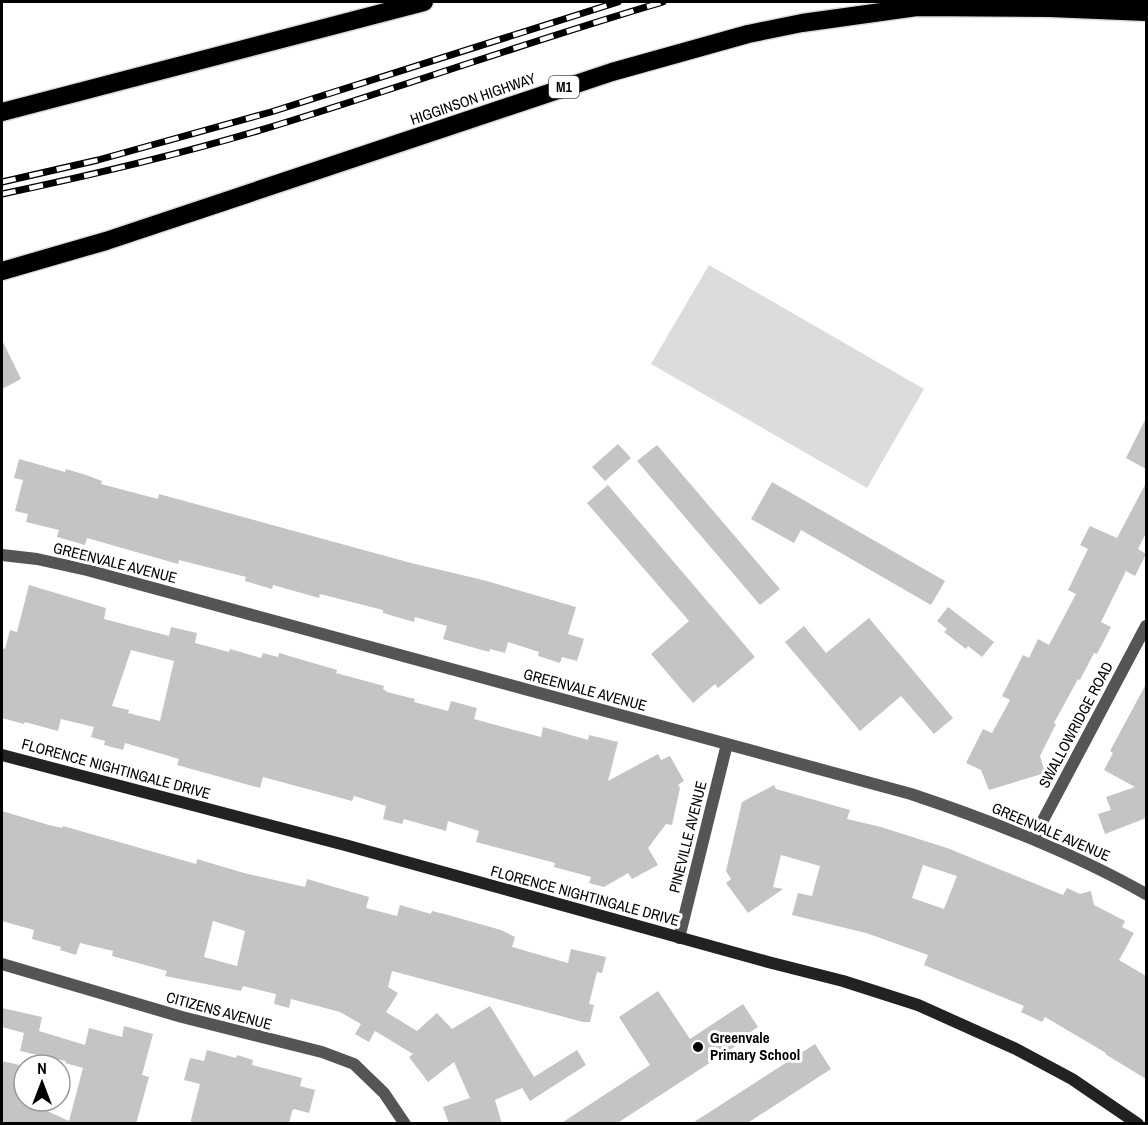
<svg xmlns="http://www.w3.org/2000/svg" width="1148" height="1125" viewBox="0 0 1148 1125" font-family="'Archivo Narrow',sans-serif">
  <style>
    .green { fill: #dcdcdc }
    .building { fill: #c4c4c4; fill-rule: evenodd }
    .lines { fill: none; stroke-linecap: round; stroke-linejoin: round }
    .highway-casing { stroke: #dbdbdb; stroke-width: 21 }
    .street { stroke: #555; stroke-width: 12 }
    .secondary { stroke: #222; stroke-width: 12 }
    .highway { stroke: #000; stroke-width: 18 }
    .rail-casing { stroke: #000; stroke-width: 7 }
    .rail { stroke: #fff; stroke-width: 4.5; stroke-dasharray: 14; stroke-linecap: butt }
    .poi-dot { fill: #000; stroke: #fff; stroke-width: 2 }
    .labels { text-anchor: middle; stroke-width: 6; stroke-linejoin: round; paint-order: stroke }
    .shield { fill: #fff; stroke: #4c4c4c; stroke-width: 1.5 }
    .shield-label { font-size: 14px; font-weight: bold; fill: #000 }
    .street-label { font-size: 15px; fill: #000; stroke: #fff }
    .poi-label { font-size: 15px; font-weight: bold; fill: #000; stroke: #fff; text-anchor: start }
  </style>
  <rect width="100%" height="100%" fill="#fff"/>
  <path class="green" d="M 709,265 L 924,389 L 867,488 L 651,364 Z"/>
  <path class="building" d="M 2,340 L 21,379 L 2,389 Z
    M 1146,418 L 1146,469 L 1126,458 Z
    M 618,444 L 631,458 L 605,481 L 592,467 Z
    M 657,445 L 780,589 L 760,605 L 637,461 Z
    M 19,459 L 65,472 L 66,469 L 86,475 L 102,481 L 101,484 L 158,499 L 159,494 L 181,500 L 411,563 L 483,580 L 576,607 L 568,634 L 584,639 L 577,661 L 562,657 L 560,663 L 538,656 L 539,652 L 508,642 L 505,653 L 490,649 L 489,652 L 443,639 L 447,626 L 415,617 L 414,622 L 383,613 L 383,610 L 320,594 L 319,598 L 273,585 L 272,589 L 245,581 L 246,577 L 179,560 L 178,564 L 87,538 L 85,545 L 57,537 L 59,530 L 26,522 L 28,514 L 15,511 L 23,480 L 14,478 Z
    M 772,482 L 945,581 L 931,605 L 801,530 L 794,543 L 751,519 Z
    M 1146,483 L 1146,533 L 1138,549 L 1146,554 L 1135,576 L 1126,571 L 1101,622 L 1111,627 L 1097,654 L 1094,653 L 1080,680 L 1078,679 L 1054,723 L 1056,724 L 1040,756 L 1045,773 L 989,790 L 981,770 L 966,763 L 983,729 L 992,733 L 1010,700 L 1002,696 L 1023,655 L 1029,658 L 1038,639 L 1049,645 L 1076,594 L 1068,590 L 1088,549 L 1080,545 L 1090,526 L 1117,538 Z
    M 608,485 L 755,657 L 718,688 L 715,684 L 693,703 L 651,654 L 689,621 L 587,503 Z
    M 29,585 L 106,608 L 104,619 L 169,636 L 171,627 L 197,633 L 195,643 L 229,652 L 230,649 L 261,658 L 263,653 L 278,657 L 279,653 L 337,670 L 336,673 L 384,686 L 383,689 L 387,692 L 415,699 L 414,702 L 448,711 L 451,701 L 477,708 L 474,719 L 507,728 L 541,737 L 543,727 L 588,740 L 589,735 L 618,742 L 608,781 L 658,754 L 661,760 L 670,756 L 684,781 L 678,785 L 680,788 L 672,825 L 666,824 L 648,848 L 658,865 L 632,879 L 628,873 L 604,887 L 589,883 L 591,877 L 554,867 L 555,863 L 476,842 L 479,831 L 448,821 L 446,831 L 404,819 L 402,824 L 383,819 L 386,806 L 354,796 L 352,801 L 263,777 L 260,788 L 177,765 L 179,759 L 125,743 L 123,750 L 104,745 L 105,741 L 91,737 L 94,727 L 61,719 L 58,731 L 25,722 L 24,724 L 2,718 L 2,648 L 5,649 L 10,630 L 17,632 ZM 131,650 L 174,661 L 160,721 L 128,713 L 129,710 L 112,706 Z
    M 948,607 L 994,642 L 982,657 L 968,646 L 966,649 L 944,632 L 947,629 L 937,621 Z
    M 869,618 L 953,718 L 934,734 L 901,696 L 860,731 L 785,642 L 804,626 L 826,653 Z
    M 1146,684 L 1146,818 L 1105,834 L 1098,814 L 1111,810 L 1106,797 L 1135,787 L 1104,770 L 1113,753 L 1110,751 Z
    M 774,785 L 776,789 L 850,810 L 847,819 L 881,827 L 947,848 L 1063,895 L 1067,888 L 1080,894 L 1091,891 L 1094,905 L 1125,921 L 1122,927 L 1134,933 L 1119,960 L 1146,976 L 1146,1079 L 1105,1054 L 1106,1053 L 1045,1017 L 1042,1022 L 1021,1012 L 1024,1006 L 924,965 L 928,955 L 866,933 L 792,915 L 798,893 L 812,896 L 820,866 L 781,855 L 773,887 L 783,889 L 748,913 L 726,883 L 731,879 L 726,871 L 742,802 ZM 923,865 L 957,876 L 944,909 L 912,898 Z
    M 2,811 L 49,825 L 62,828 L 63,826 L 196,864 L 197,859 L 244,873 L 305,887 L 307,879 L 369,897 L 366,908 L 397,916 L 400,905 L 431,914 L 432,911 L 448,915 L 501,930 L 515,937 L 512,947 L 568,963 L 571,949 L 606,957 L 602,973 L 597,972 L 589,1004 L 594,1005 L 590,1022 L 583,1022 L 392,971 L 388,987 L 398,993 L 386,1012 L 417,1031 L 437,1013 L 452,1029 L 490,1006 L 534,1077 L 577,1050 L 586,1065 L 530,1101 L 522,1088 L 495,1100 L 502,1124 L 449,1124 L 443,1107 L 470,1098 L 454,1062 L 428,1082 L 409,1057 L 413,1054 L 375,1031 L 369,1042 L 355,1034 L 361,1024 L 340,1012 L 291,999 L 289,1008 L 274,1004 L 276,994 L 243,986 L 241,991 L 165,976 L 167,971 L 112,956 L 113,951 L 80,943 L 76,955 L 60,950 L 61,947 L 32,939 L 34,930 L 2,921 ZM 213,921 L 245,931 L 237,966 L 204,957 Z
    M 658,991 L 690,1039 L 743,1004 L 758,1027 L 746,1035 L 748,1038 L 616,1124 L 560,1124 L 650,1065 L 619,1017 Z
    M 2,1008 L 42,1017 L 39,1031 L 85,1045 L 89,1028 L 122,1037 L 124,1026 L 153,1034 L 142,1075 L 149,1077 L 136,1124 L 2,1124 L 2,1061 L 24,1066 L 24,1080 L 19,1098 L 69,1121 L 83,1068 L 65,1063 L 66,1061 L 20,1051 L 24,1033 L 2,1027 Z
    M 815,1044 L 831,1069 L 746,1124 L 691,1124 Z
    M 207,1050 L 236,1058 L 237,1055 L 253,1060 L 252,1065 L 302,1078 L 300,1086 L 315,1090 L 309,1113 L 294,1109 L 292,1111 L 289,1124 L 190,1124 L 200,1084 L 184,1080 L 190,1058 L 204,1061 Z"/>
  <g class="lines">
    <defs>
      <path id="highway" d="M 2,112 L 424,2
        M 2,271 L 106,241 L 612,72 L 748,34 L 802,23 L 917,7 L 1050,8 L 1146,12"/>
    </defs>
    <use href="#highway" class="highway-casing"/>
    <path class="street" d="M 2,555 L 37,559 L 87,570 L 911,794 C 992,821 1072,852 1146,894
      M 1033,839 L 1146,626
      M 679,938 L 727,744
      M 2,964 L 182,1017 L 322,1052 L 354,1064 L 384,1093 L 405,1124"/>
    <path class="secondary" d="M 2,755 L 345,845 L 768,962 L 843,981 L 918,1005 L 1016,1049 L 1072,1079 L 1138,1124"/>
    <use href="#highway" class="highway"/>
    <defs>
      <path id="rail" d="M 2,182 L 98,160 L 271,112 L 618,2
        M 2,194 C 97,174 194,151 287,122 C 413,83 537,39 663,2"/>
    </defs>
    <use href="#rail" class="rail-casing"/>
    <use href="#rail" class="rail"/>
  </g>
  <circle class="poi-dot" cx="698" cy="1047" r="6"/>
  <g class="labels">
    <rect class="shield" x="549" y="76" width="30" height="22" rx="4.5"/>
    <g class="shield-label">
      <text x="564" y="92">M1</text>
    </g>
    <g class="street-label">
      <text transform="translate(473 99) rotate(-19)" y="5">HIGGINSON HIGHWAY</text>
      <text transform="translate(115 563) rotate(14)" y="5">GREENVALE AVENUE</text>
      <text transform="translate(585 690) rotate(15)" y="5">GREENVALE AVENUE</text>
      <text transform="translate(1076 725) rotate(-62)" y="5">SWALLOWRIDGE ROAD</text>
      <text transform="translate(116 769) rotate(15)" y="5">FLORENCE NIGHTINGALE DRIVE</text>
      <text transform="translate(1051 832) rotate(23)" y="5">GREENVALE AVENUE</text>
      <text transform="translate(688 837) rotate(-76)" y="5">PINEVILLE AVENUE</text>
      <text transform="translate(585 896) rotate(15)" y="5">FLORENCE NIGHTINGALE DRIVE</text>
      <text transform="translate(219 1011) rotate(15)" y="5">CITIZENS AVENUE</text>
    </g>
    <g class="poi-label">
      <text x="710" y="1043">Greenvale<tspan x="710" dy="17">Primary School</tspan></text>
    </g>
  </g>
  <rect width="1148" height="1125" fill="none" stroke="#000000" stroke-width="6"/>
  <g transform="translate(42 1083)"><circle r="28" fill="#ffffff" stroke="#999999" stroke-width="1.5"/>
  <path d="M0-4.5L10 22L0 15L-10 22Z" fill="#000000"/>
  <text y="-9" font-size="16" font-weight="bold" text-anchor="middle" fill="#000000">N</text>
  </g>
</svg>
